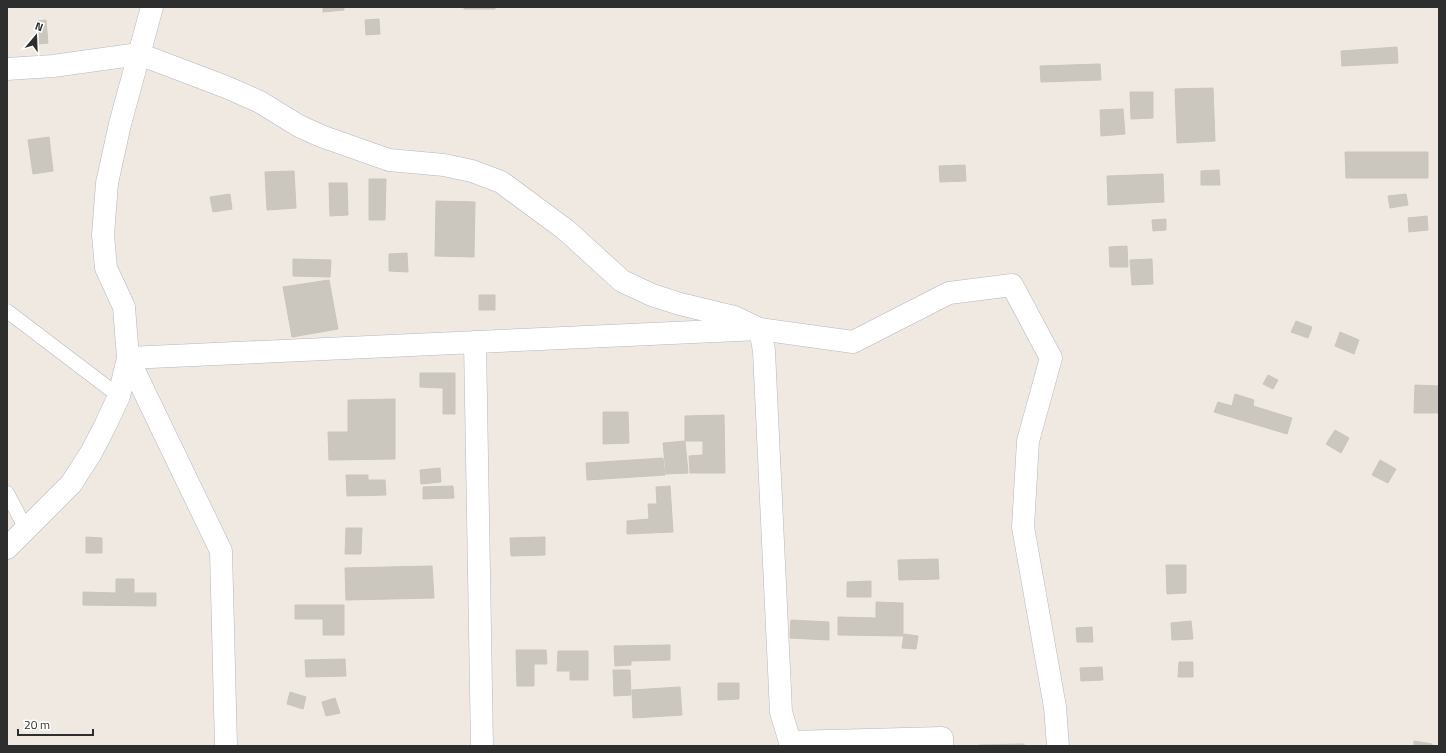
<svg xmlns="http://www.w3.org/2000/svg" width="1446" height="753" viewBox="0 0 1446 753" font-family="'Titillium Web',sans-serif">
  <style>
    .building { fill: #cbc7bf; stroke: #cbc5ba }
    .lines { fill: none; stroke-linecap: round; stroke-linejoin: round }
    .lane-casing { stroke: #b4b7c1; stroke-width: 15 }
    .street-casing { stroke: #b4b7c1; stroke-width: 23 }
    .lane { stroke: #fff; stroke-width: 14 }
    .street { stroke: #fff; stroke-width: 22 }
  </style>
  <rect width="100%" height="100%" fill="#efe9e1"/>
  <path class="building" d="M 323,7 L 344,7 L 344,10 L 323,12 Z
    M 464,7 L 495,7 L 495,9 L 464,9 Z
    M 379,19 L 380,34 L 366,35 L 365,20 Z
    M 46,20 L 48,43 L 38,44 L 36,21 Z
    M 1397,47 L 1398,63 L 1342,66 L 1341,51 Z
    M 1100,64 L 1101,80 L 1041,82 L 1040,66 Z
    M 1213,88 L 1215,141 L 1177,143 L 1175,89 Z
    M 1130,92 L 1153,92 L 1153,118 L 1131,119 Z
    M 1123,109 L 1125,134 L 1101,136 L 1100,110 Z
    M 49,137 L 53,171 L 33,174 L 28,140 Z
    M 1345,152 L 1428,152 L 1428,178 L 1346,178 Z
    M 965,165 L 966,181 L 940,182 L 939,166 Z
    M 1219,170 L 1220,185 L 1201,185 L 1201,171 Z
    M 294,171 L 296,208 L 267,210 L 265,172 Z
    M 1163,174 L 1164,202 L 1108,205 L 1107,176 Z
    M 369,179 L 386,179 L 385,220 L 369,220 Z
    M 329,183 L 347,183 L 348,215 L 330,216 Z
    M 230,194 L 232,209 L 213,212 L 210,197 Z
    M 1406,194 L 1408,205 L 1390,208 L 1388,196 Z
    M 436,201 L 475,202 L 474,257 L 435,256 Z
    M 1427,216 L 1428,230 L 1409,232 L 1408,218 Z
    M 1166,219 L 1166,230 L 1153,231 L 1152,220 Z
    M 1127,246 L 1128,267 L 1110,267 L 1109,247 Z
    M 407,253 L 408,272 L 389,271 L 389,254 Z
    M 293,259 L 331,260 L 330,277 L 293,276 Z
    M 1152,259 L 1153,284 L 1132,285 L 1130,260 Z
    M 329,280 L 338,329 L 292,337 L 283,287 Z
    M 479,295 L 495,295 L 495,310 L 479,310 Z
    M 1296,321 L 1312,327 L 1308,338 L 1291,332 Z
    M 1340,332 L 1359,340 L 1354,354 L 1335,346 Z
    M 420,373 L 455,373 L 455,414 L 443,414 L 443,388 L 420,387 Z
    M 1268,375 L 1278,380 L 1273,389 L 1263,384 Z
    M 1415,385 L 1439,386 L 1439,413 L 1414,413 Z
    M 1235,394 L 1254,400 L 1253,406 L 1292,418 L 1287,434 L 1214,412 L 1218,402 L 1232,406 Z
    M 395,399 L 395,459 L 329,460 L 328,432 L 348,432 L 348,400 Z
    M 603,412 L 628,412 L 629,443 L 603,444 Z
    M 724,415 L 725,473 L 690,473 L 689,456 L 703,455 L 703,441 L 685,441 L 685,416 Z
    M 1335,430 L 1349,438 L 1341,453 L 1326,444 Z
    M 685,441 L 688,473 L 666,474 L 663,443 Z
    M 663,458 L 665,475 L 587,480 L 586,463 Z
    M 1380,460 L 1396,469 L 1388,483 L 1372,475 Z
    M 440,468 L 441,482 L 421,484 L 420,470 Z
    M 346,475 L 368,475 L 368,480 L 385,480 L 386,495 L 347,496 Z
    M 453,486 L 454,498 L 423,499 L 423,487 Z
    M 670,486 L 673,532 L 627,534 L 627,521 L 649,519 L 648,504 L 657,504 L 656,487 Z
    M 346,528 L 362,528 L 361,554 L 345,554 Z
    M 86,537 L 102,538 L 102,553 L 86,553 Z
    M 545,537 L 545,555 L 511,556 L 510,538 Z
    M 938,559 L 939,579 L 899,580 L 898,560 Z
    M 1166,565 L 1186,565 L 1186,593 L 1167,594 Z
    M 432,566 L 434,598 L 346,600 L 345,568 Z
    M 116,579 L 134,579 L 134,593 L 156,593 L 156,606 L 83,605 L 83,592 L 116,593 Z
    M 871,581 L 871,597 L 847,597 L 847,582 Z
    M 876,602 L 903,603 L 903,636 L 838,635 L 838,617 L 876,618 Z
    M 295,605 L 344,605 L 344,635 L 323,635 L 323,619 L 295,619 Z
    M 791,620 L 829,622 L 829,640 L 790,638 Z
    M 1191,621 L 1193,639 L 1172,640 L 1171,623 Z
    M 1092,627 L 1093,642 L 1077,642 L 1076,628 Z
    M 904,634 L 918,636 L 916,649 L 902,648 Z
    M 670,645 L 670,660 L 631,661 L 631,665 L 615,666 L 614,646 Z
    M 516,650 L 546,650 L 547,664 L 534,664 L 534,686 L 517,686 Z
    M 558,651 L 588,651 L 588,680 L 570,680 L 570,671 L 557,671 Z
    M 345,659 L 346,676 L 306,677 L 305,660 Z
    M 1179,662 L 1193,662 L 1193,677 L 1178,677 Z
    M 1102,667 L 1103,680 L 1081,681 L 1080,668 Z
    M 613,670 L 630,670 L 631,695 L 614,696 Z
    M 718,683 L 739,683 L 739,699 L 718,700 Z
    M 680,687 L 682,715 L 633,718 L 632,690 Z
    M 290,692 L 306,697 L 303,709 L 287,704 Z
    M 335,698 L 340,713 L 326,716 L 322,702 Z
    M 1414,741 L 1432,744 L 1432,746 L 1414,746 Z
    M 1024,744 L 1024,746 L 979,746 L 979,745 Z"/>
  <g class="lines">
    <defs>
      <path id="lane" d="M 7,311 L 119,396
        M 7,493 L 26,529"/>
      <path id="street" d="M 7,69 L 53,66 L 139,54 L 226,87 L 260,102 L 299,126 L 321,136 L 389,160 L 444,165 L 472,171 L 501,182 L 566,230 L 622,281 L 652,295 L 680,304 L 734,317 L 755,327
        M 760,329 L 764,351 L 781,712 L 790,742 L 790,746
        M 475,342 L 482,746
        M 7,548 L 71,484 L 91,453 L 105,426 L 119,396 L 128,358 L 124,307 L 106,268 L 103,235 L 107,183 L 120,124 L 152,7
        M 790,742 L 942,738 L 942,746
        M 226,746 L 221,551 L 128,358 L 760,329 L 853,342 L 949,293 L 1012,285 L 1051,358 L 1028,441 L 1023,527 L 1055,707 L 1058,746"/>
    </defs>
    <use href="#lane" class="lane-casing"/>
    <use href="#street" class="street-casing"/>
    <use href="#lane" class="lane"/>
    <use href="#street" class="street"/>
  </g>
  <rect width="1446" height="753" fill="none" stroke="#2e2e2e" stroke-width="16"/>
  <g transform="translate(36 36) rotate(19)" stroke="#ffffff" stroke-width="3" paint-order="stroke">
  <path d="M0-3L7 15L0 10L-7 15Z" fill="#2e2e2e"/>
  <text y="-6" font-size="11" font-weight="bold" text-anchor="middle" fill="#2e2e2e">N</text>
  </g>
  <path d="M18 729v6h75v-6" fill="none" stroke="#2e2e2e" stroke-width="2"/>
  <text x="24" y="729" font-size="12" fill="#2e2e2e" stroke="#ffffff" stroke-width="3" paint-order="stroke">20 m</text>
</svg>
